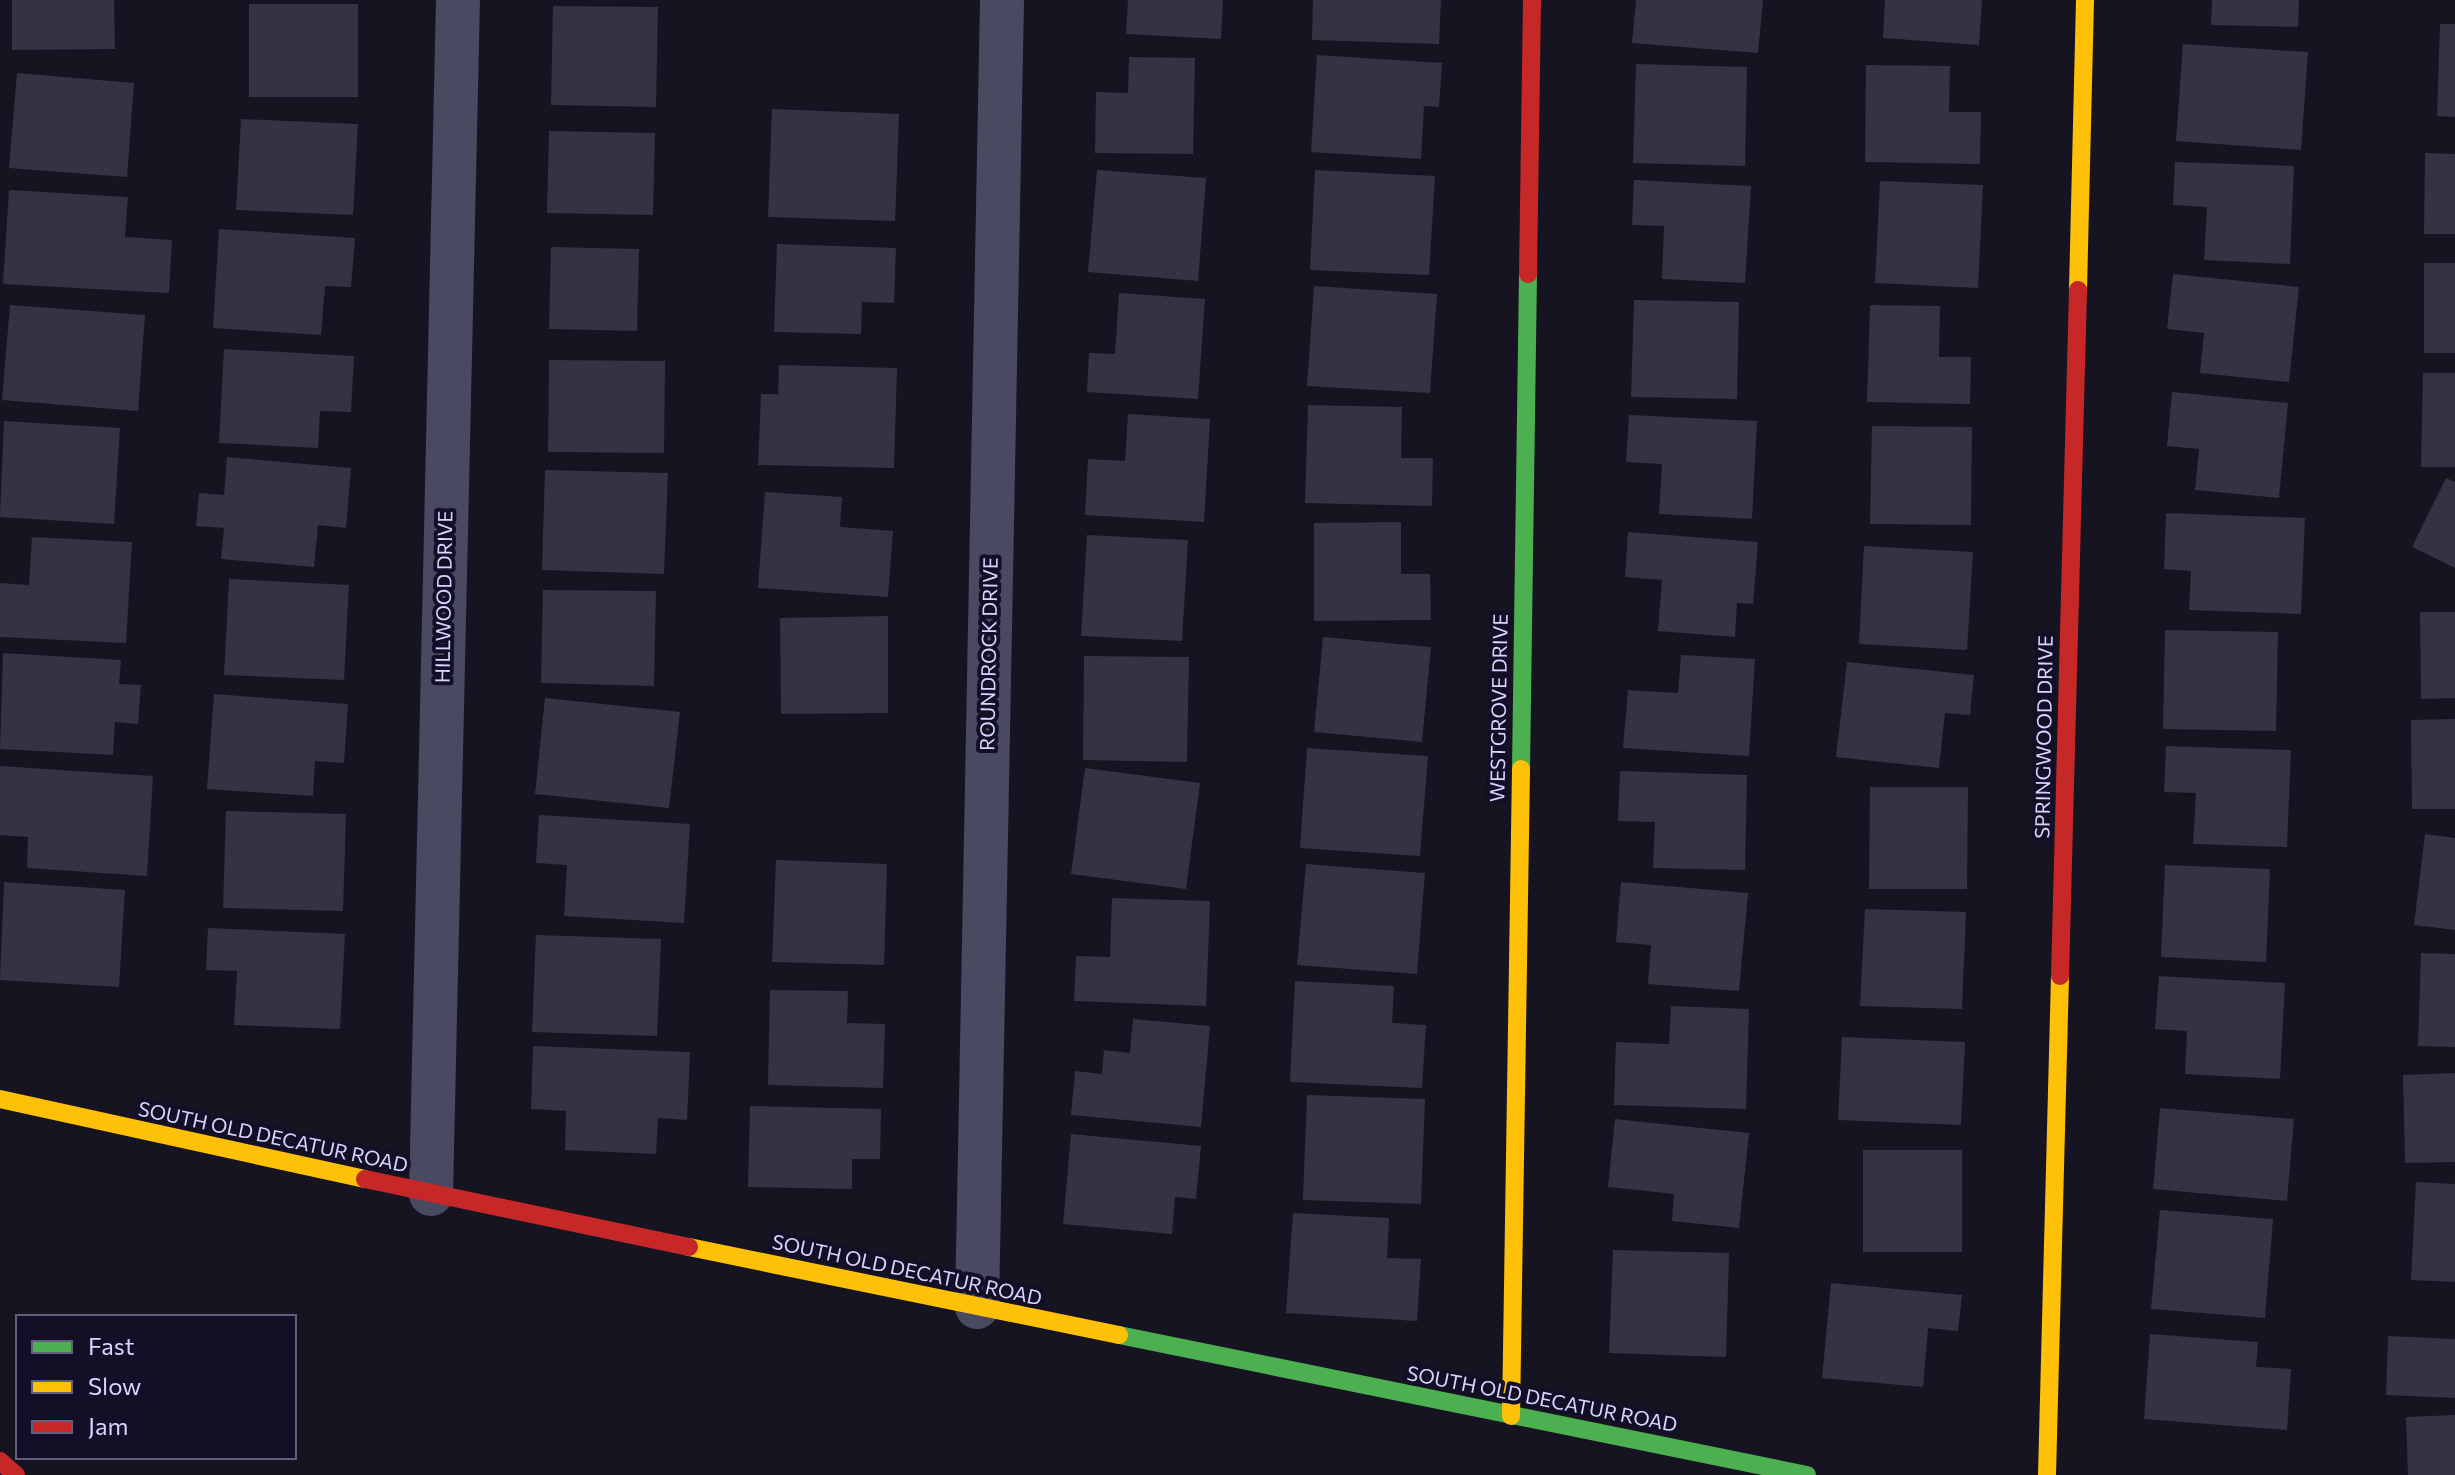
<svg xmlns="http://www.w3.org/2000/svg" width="2455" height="1475" viewBox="0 0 2455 1475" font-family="Commissioner,sans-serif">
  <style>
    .building { fill: #343243 }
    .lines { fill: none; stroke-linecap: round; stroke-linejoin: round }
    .street { stroke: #4a4962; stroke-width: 44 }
    .fast { stroke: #4caf50; stroke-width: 18 }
    .slow { stroke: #ffc107; stroke-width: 18 }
    .jam { stroke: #c62828; stroke-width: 18 }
    .labels { text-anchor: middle; stroke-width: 8; stroke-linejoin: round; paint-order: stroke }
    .street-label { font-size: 20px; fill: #d9d4ff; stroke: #130f26 }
  </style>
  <rect width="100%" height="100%" fill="#161421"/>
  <path class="building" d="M 12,0 L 114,0 L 115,49 L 12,50 Z
    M 1128,0 L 1223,0 L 1221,39 L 1126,34 Z
    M 1313,0 L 1441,0 L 1439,44 L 1312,40 Z
    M 1636,0 L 1763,0 L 1758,53 L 1632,43 Z
    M 1885,0 L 1982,0 L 1979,45 L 1883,38 Z
    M 2212,0 L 2299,0 L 2298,27 L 2211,25 Z
    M 249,4 L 358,4 L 358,97 L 249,97 Z
    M 553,6 L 658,7 L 656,107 L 551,105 Z
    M 2440,24 L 2455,24 L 2455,117 L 2437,116 Z
    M 2183,44 L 2308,52 L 2301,150 L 2176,141 Z
    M 1317,55 L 1442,63 L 1439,107 L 1424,106 L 1421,159 L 1311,152 Z
    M 1129,57 L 1195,58 L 1193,154 L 1095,153 L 1096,92 L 1128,93 Z
    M 1636,64 L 1747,67 L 1745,166 L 1633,163 Z
    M 1866,65 L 1950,66 L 1949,112 L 1981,112 L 1980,164 L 1865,162 Z
    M 17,73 L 134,83 L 127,177 L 9,168 Z
    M 772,109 L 899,114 L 895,221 L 768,217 Z
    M 241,119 L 358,124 L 353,215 L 236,210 Z
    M 549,131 L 655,133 L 653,215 L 547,213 Z
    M 2425,153 L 2455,154 L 2455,234 L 2424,234 Z
    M 2175,162 L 2294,166 L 2290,264 L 2204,260 L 2207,207 L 2173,205 Z
    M 1097,170 L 1206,178 L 1198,281 L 1088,272 Z
    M 1315,170 L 1435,176 L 1429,275 L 1310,270 Z
    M 1634,180 L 1751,186 L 1745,283 L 1662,279 L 1664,226 L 1632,225 Z
    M 1880,181 L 1983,185 L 1978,288 L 1875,283 Z
    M 9,190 L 128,197 L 125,237 L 172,240 L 169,293 L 3,284 Z
    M 219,229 L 355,238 L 351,287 L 325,286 L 321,335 L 213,328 Z
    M 777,244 L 896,248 L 894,303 L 862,302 L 861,334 L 774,332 Z
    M 551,247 L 639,249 L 637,331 L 549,329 Z
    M 2424,263 L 2455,263 L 2455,353 L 2424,353 Z
    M 2173,274 L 2299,287 L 2289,382 L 2200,373 L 2204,333 L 2167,329 Z
    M 1314,286 L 1437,294 L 1430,393 L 1307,386 Z
    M 1119,293 L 1205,299 L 1198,399 L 1087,392 L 1089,353 L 1115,354 Z
    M 1634,300 L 1739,302 L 1737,399 L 1631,397 Z
    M 10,305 L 145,315 L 138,411 L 2,400 Z
    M 1870,305 L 1940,306 L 1939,357 L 1971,357 L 1970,404 L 1867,402 Z
    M 224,349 L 354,356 L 351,412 L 320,411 L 318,448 L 219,443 Z
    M 549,360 L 665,361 L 664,453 L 548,452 Z
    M 779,365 L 897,368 L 894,468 L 758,465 L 761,394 L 778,394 Z
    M 2423,373 L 2455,373 L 2455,467 L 2421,467 Z
    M 2172,392 L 2288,403 L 2279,498 L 2195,490 L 2199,449 L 2167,446 Z
    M 1308,405 L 1402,407 L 1401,458 L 1433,458 L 1432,506 L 1305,503 Z
    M 1128,414 L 1210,419 L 1204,522 L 1085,515 L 1088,459 L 1125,461 Z
    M 1629,415 L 1757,421 L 1752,519 L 1659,514 L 1662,464 L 1626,462 Z
    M 4,421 L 120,428 L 114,524 L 0,517 Z
    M 1872,426 L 1972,427 L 1971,525 L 1870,524 Z
    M 227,457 L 351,468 L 346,528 L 318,525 L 314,567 L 221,559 L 224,528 L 196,526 L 199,493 L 224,495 Z
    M 545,470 L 668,473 L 664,574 L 542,570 Z
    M 2446,478 L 2455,482 L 2455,568 L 2412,547 Z
    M 765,492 L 842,497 L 840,527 L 893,531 L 888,597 L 758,588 Z
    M 2166,513 L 2305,518 L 2301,614 L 2189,610 L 2191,571 L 2164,569 Z
    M 1401,522 L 1401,574 L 1430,574 L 1431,620 L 1314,621 L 1314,523 Z
    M 1628,532 L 1758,542 L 1753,604 L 1737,603 L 1735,637 L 1658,631 L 1662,580 L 1625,577 Z
    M 1087,535 L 1188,540 L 1182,641 L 1081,636 Z
    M 32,537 L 132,542 L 126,643 L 0,637 L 0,583 L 29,585 Z
    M 1864,546 L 1973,552 L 1967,650 L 1859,644 Z
    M 229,579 L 349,585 L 344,680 L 224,675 Z
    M 543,590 L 656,591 L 654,686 L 541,683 Z
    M 2420,612 L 2455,612 L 2455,698 L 2421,699 Z
    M 888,616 L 888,713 L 781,714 L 780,618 Z
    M 2165,630 L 2278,632 L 2276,731 L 2163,729 Z
    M 1323,637 L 1431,647 L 1422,742 L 1314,732 Z
    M 3,653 L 121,660 L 119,684 L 141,685 L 138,724 L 115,722 L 113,755 L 0,749 Z
    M 1681,655 L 1755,659 L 1749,756 L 1623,748 L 1628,690 L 1678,693 Z
    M 1084,656 L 1189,657 L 1187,762 L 1083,760 Z
    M 1847,662 L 1974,675 L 1970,715 L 1945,713 L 1939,768 L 1836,757 Z
    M 214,694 L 348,704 L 344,763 L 315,761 L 313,796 L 207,789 Z
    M 545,698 L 680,712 L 669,808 L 535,794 Z
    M 2455,719 L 2455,809 L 2412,809 L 2411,720 Z
    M 2166,746 L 2291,750 L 2287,847 L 2193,844 L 2196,793 L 2164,792 Z
    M 1307,748 L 1428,756 L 1420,856 L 1300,848 Z
    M 0,766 L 153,776 L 147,876 L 27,868 L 28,837 L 0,835 Z
    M 1085,768 L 1200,783 L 1186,889 L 1071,874 Z
    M 1620,771 L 1747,775 L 1745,870 L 1653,868 L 1655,822 L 1618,821 Z
    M 1870,787 L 1968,787 L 1967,889 L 1869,889 Z
    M 226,811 L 346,814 L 343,911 L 223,908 Z
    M 539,815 L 690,824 L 684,923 L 564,916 L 567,865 L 536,863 Z
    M 2425,834 L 2455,838 L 2455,930 L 2414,925 Z
    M 776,860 L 887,864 L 884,965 L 772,962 Z
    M 1306,864 L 1425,873 L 1417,974 L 1297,965 Z
    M 2165,865 L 2270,869 L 2266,962 L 2161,957 Z
    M 4,882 L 125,890 L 119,987 L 0,980 Z
    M 1621,882 L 1748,893 L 1739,991 L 1648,984 L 1651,945 L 1616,942 Z
    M 1112,898 L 1210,901 L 1206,1006 L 1074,1001 L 1076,956 L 1110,957 Z
    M 1865,909 L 1966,912 L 1962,1009 L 1860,1006 Z
    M 208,928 L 345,934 L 340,1029 L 234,1025 L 237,971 L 206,970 Z
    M 536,935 L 661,939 L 657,1036 L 532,1032 Z
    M 2421,953 L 2455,954 L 2455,1047 L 2418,1046 Z
    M 2159,976 L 2285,983 L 2280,1079 L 2185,1074 L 2187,1031 L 2155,1029 Z
    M 1295,981 L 1394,986 L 1392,1023 L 1426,1025 L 1422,1088 L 1290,1082 Z
    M 770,990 L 848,991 L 847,1023 L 885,1024 L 883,1088 L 768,1085 Z
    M 1671,1006 L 1749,1009 L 1746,1109 L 1614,1105 L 1616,1042 L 1669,1044 Z
    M 1133,1019 L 1210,1026 L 1201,1127 L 1071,1115 L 1075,1071 L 1102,1074 L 1104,1050 L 1130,1053 Z
    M 1842,1037 L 1965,1042 L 1961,1125 L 1838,1120 Z
    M 533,1046 L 690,1052 L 687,1120 L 658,1118 L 656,1154 L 565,1150 L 566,1111 L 531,1109 Z
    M 2455,1073 L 2455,1162 L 2405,1163 L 2403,1075 Z
    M 1307,1095 L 1425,1099 L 1421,1204 L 1303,1200 Z
    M 750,1106 L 881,1109 L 880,1159 L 852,1159 L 852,1189 L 748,1187 Z
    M 2160,1108 L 2294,1119 L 2287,1201 L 2153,1189 Z
    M 1615,1119 L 1749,1133 L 1739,1228 L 1672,1221 L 1674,1194 L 1608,1187 Z
    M 1071,1134 L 1201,1146 L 1196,1199 L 1175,1197 L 1172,1234 L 1063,1224 Z
    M 1863,1150 L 1962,1150 L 1962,1252 L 1863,1252 Z
    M 2416,1182 L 2455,1184 L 2455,1282 L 2411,1280 Z
    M 2160,1210 L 2273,1219 L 2265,1318 L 2151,1309 Z
    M 1293,1213 L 1389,1218 L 1387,1258 L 1421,1259 L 1417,1321 L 1286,1313 Z
    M 1613,1250 L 1729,1253 L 1726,1357 L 1609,1353 Z
    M 1831,1283 L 1962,1295 L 1958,1331 L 1928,1328 L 1923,1387 L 1822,1378 Z
    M 2150,1334 L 2258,1342 L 2256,1367 L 2291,1369 L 2287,1430 L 2144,1419 Z
    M 2388,1336 L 2455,1339 L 2455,1398 L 2386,1395 Z
    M 2455,1415 L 2455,1475 L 2408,1475 L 2406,1417 Z"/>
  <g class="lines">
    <path class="street" d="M 431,1194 L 458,0
      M 977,1307 L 1002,0"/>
    <path class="fast" d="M 1521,769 L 1528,274
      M 1119,1335 L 1807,1475"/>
    <path class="slow" d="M 2078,290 L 2085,0
      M 0,1099 L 365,1179
      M 689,1247 L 1119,1335
      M 1511,1416 L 1521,769
      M 2047,1475 L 2060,976"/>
    <path class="jam" d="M 1528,274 L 1532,0
      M 2060,976 L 2078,290
      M 365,1179 L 689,1247
      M 0,1461 L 16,1475"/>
  </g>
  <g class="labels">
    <g class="street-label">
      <text transform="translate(444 597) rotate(-89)" y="7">HILLWOOD DRIVE</text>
      <text transform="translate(989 654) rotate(-89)" y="7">ROUNDROCK DRIVE</text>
      <text transform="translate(1499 708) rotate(-89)" y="7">WESTGROVE DRIVE</text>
      <text transform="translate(2044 737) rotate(-89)" y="7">SPRINGWOOD DRIVE</text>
      <text transform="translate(273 1137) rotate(12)" y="7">SOUTH OLD DECATUR ROAD</text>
      <text transform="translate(907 1270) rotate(12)" y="7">SOUTH OLD DECATUR ROAD</text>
      <text transform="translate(1542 1399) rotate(11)" y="7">SOUTH OLD DECATUR ROAD</text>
    </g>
  </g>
  <rect x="16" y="1315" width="280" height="144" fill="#130f26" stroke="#625e7d" stroke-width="2"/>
  <rect x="32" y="1341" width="40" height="12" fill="#4caf50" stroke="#625e7d" stroke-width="2"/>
  <text x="88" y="1355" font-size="24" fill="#d9d4ff">Fast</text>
  <rect x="32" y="1381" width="40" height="12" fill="#ffc107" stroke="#625e7d" stroke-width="2"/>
  <text x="88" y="1395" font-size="24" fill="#d9d4ff">Slow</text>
  <rect x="32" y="1421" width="40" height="12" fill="#c62828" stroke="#625e7d" stroke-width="2"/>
  <text x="88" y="1435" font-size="24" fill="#d9d4ff">Jam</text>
</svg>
